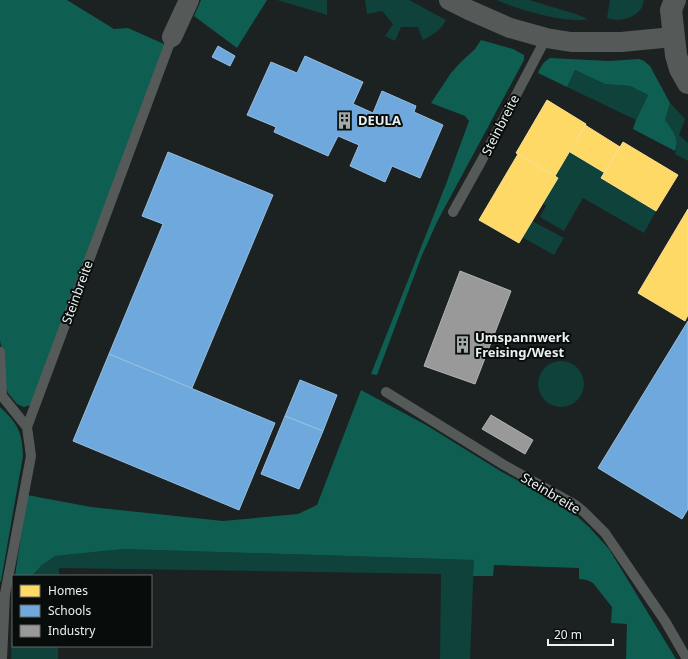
<svg xmlns="http://www.w3.org/2000/svg" width="688" height="659" viewBox="0 0 688 659" font-family="'Noto Sans',sans-serif">
  <style>
    .green { fill: #0e423b }
    .forest { fill: #0f5e52 }
    .homes { fill: #ffd966; stroke: #f9e08f }
    .schools { fill: #6fa8dc; stroke: #94bee2 }
    .industry { fill: #999; stroke: #b1b3b3 }
    .lines { fill: none; stroke-linecap: round; stroke-linejoin: round }
    .lane { stroke: #555a59; stroke-width: 10 }
    .street { stroke: #555a59; stroke-width: 20 }
    .secondary { stroke: #555a59; stroke-width: 22 }
    .labels { text-anchor: middle; stroke-width: 4; stroke-linejoin: round; paint-order: stroke }
    .poi-label { font-size: 13px; font-weight: bold; fill: #eaf1f0; stroke: #080d0c; text-anchor: start }
    .street-label { font-size: 13px; fill: #eaf1f0; stroke: #080d0c }
  </style>
  <rect width="100%" height="100%" fill="#1c2221"/>
  <path class="green" d="M 277,0 L 327,0 L 327,15 L 321,13 Z
    M 365,0 L 409,0 L 446,20 C 441,30 433,35 423,40 L 418,27 L 401,27 L 395,41 L 385,36 L 393,24 L 382,11 L 367,14 Z
    M 497,0 L 529,0 L 576,14 L 588,19 C 569,24 515,9 497,0 Z
    M 610,0 L 644,0 C 643,4 642,9 638,12 C 632,19 616,22 607,18 Z
    M 575,70 L 605,84 L 630,86 L 648,95 L 636,120 L 567,87 Z
    M 670,103 L 685,119 L 679,135 L 688,143 L 688,161 L 675,154 L 677,146 L 665,120 Z
    M 570,152 L 605,173 L 601,179 L 656,211 L 644,233 L 583,198 L 564,231 L 540,217 L 546,206 L 543,203 L 558,178 L 555,176 Z
    M 532,221 L 564,238 L 554,255 L 522,237 Z
    M538 384a23 23 0 1 1 46 0a23 23 0 1 1-46 0Z
    M 124,549 L 474,560 L 470,659 L 440,659 L 441,574 L 59,568 L 59,576 L 34,576 L 34,574 L 42,565 L 55,556 Z
    M 13,610 L 13,646 L 58,646 L 58,659 L 11,659 Z"/>
  <path class="forest" d="M 0,0 L 67,0 L 114,29 L 128,28 L 173,48 L 34,404 L 24,407 L 17,404 L 8,393 L 4,381 L 3,359 L 0,340 Z
    M 201,0 L 267,0 L 237,48 L 194,16 Z
    M 481,40 L 513,49 L 524,55 L 524,60 L 438,220 L 422,255 L 377,375 L 371,374 L 446,184 L 469,121 L 465,116 L 431,103 L 451,73 L 461,62 L 475,49 Z
    M 550,58 L 609,61 L 639,59 L 644,61 L 650,66 L 670,103 L 665,120 C 672,130 680,139 675,151 L 633,129 L 636,120 L 648,95 L 630,86 L 605,84 L 575,70 L 567,87 L 538,73 C 541,66 544,61 550,58 Z
    M 361,390 L 426,425 L 502,472 L 552,499 L 571,511 L 589,527 L 609,549 L 676,659 L 626,659 L 627,624 L 611,623 L 612,607 L 593,583 L 587,580 L 579,579 L 579,568 L 494,565 L 493,576 L 473,576 L 474,560 L 124,549 L 55,556 L 42,565 L 32,576 L 15,576 L 27,495 L 91,507 L 223,521 L 298,514 L 317,505 Z
    M 0,407 C 18,424 22,431 23,456 L 1,581 L 0,582 Z"/>
  <path class="homes" d="M 547,100 L 586,124 L 555,176 L 516,153 Z
    M 585,125 L 620,147 L 605,173 L 570,152 Z
    M 623,142 L 678,175 L 656,211 L 601,178 Z
    M 518,154 L 558,178 L 519,243 L 479,220 Z
    M 688,209 L 688,315 L 685,321 L 638,293 Z"/>
  <path class="schools" d="M 218,46 L 235,56 L 230,66 L 212,57 Z
    M 305,56 L 363,82 L 353,104 L 373,113 L 382,91 L 416,106 L 414,112 L 443,125 L 420,178 L 392,166 L 385,182 L 350,166 L 359,145 L 338,136 L 328,156 L 274,132 L 276,127 L 247,115 L 271,62 L 297,73 Z
    M 168,152 L 273,195 L 192,388 L 109,354 L 163,224 L 142,216 Z
    M 688,321 L 688,509 L 682,519 L 598,468 Z
    M 109,354 L 275,423 L 239,510 L 73,441 Z
    M 300,380 L 337,395 L 323,431 L 285,416 Z
    M 285,416 L 323,431 L 299,489 L 261,474 Z"/>
  <path class="industry" d="M 460,271 L 511,291 L 475,384 L 424,366 Z
    M 491,415 L 533,440 L 525,454 L 482,429 Z"/>
  <g class="lines">
    <path class="lane" d="M 453,212 L 482,160 L 546,38
      M 0,352 L 2,396
      M 386,392 L 504,465 L 574,504 L 584,512 L 605,533 L 665,621 L 687,659
      M 0,396 L 2,396 L 27,427
      M 2,659 L 5,594 L 31,456 L 27,427 L 172,37"/>
    <path class="street" d="M 449,0 L 469,10 L 510,28 L 546,38 L 571,42 L 621,42 L 673,37
      M 172,37 L 189,0"/>
    <path class="secondary" d="M 675,0 L 671,10 L 676,55 L 680,69 L 688,83"/>
  </g>
  <defs>
    <symbol id="building-bare" viewBox="-9 -9 18 18"><path d="M-4-6H4V6H1V3H-1V6H-4ZM-2.5-4.3h1.7v1.8h-1.7ZM.8-4.3h1.7v1.8H.8ZM-2.5-1h1.7V.8h-1.7ZM.8-1h1.7V.8H.8Z" fill="#a2a9a8" stroke="#080d0c" stroke-width="2.5" paint-order="stroke"/></symbol>
  </defs>
  <g fill-rule="evenodd">
    <use href="#building-bare" x="332" y="108" width="25" height="25"/>
    <use href="#building-bare" x="450" y="332" width="25" height="25"/>
  </g>
  <g class="labels">
    <g class="poi-label">
      <text x="358" y="125">DEULA</text>
      <text x="475" y="342">Umspannwerk<tspan x="475" dy="15">Freising/West</tspan></text>
    </g>
    <g class="street-label">
      <text transform="translate(500 125) rotate(-63)" y="5">Steinbreite</text>
      <text transform="translate(77 292) rotate(-70)" y="5">Steinbreite</text>
      <text transform="translate(551 493) rotate(31)" y="5">Steinbreite</text>
    </g>
  </g>
  <rect x="12" y="575" width="140" height="72" fill="#080d0c" stroke="#626867"/>
  <rect x="20" y="585" width="20" height="12" fill="#ffd966" stroke="#626867"/>
  <text x="48" y="595" font-size="12" fill="#eaf1f0">Homes</text>
  <rect x="20" y="605" width="20" height="12" fill="#6fa8dc" stroke="#626867"/>
  <text x="48" y="615" font-size="12" fill="#eaf1f0">Schools</text>
  <rect x="20" y="625" width="20" height="12" fill="#999999" stroke="#626867"/>
  <text x="48" y="635" font-size="12" fill="#eaf1f0">Industry</text>
  <path d="M548 639v6h65v-6" fill="none" stroke="#eaf1f0" stroke-width="2"/>
  <text x="554" y="639" font-size="12" fill="#eaf1f0" stroke="#080d0c" stroke-width="3" paint-order="stroke">20 m</text>
</svg>
